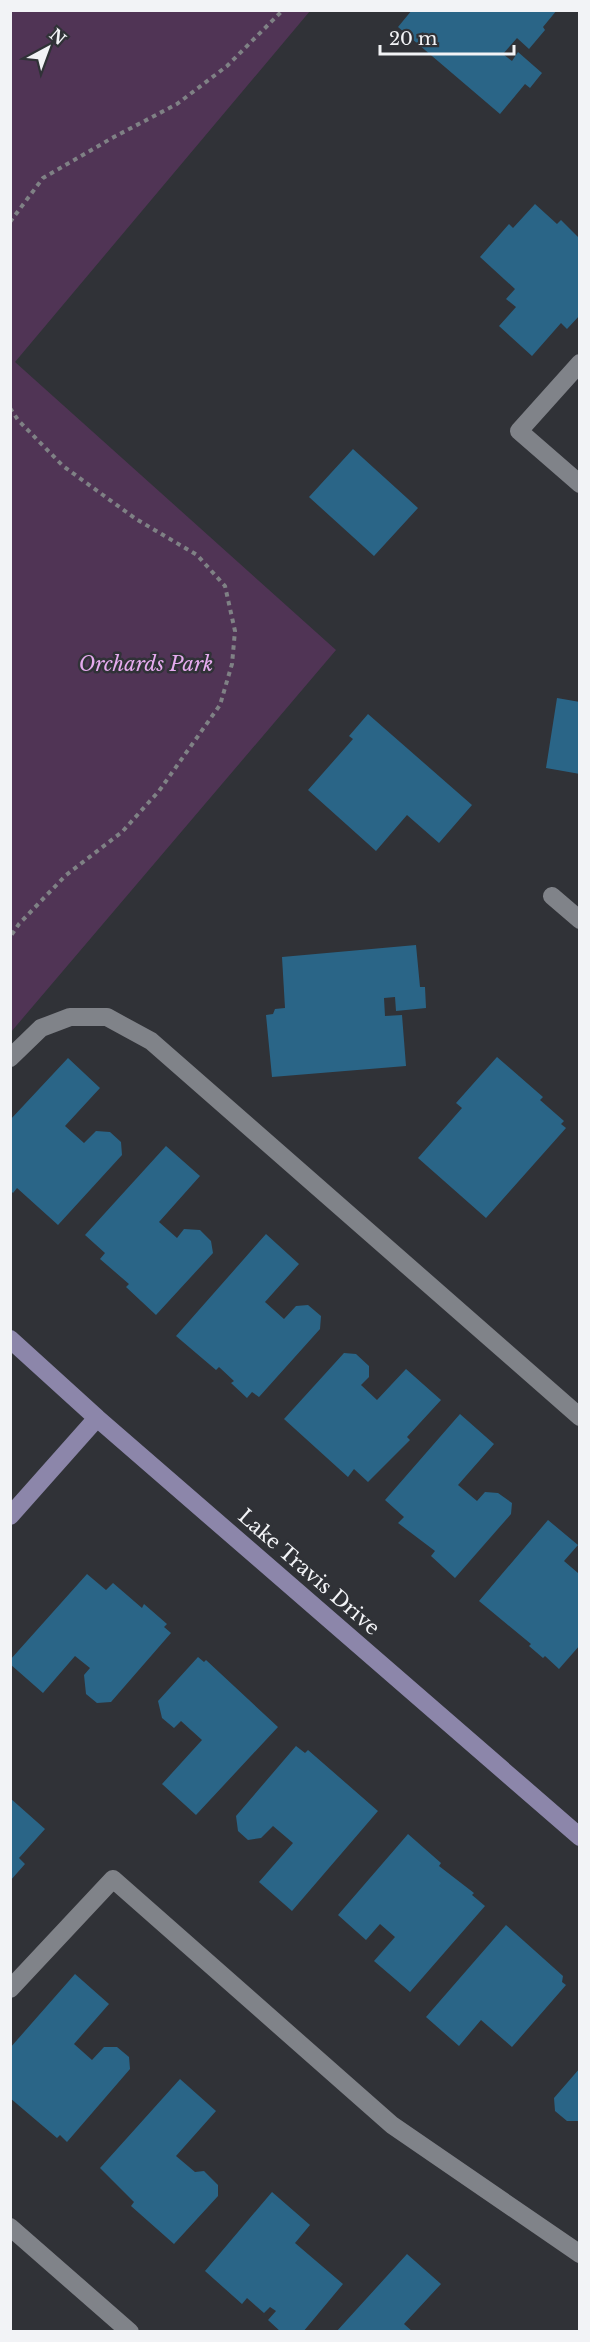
<svg xmlns="http://www.w3.org/2000/svg" width="590" height="2342" viewBox="0 0 590 2342" font-family="'Libre Baskerville',serif">
  <style>
    .green { fill: #503455 }
    .building { fill: #2a6587 }
    .lines { fill: none; stroke-linecap: round; stroke-linejoin: round }
    .path { stroke: #7f8185; stroke-width: 4; stroke-dasharray: 4.5 4.5; stroke-linecap: butt }
    .lane { stroke: #808389; stroke-width: 18 }
    .street { stroke: #808389; stroke-width: 18 }
    .secondary { stroke: #8c86aa; stroke-width: 18 }
    .labels { text-anchor: middle; stroke-width: 5; stroke-linejoin: round; paint-order: stroke }
    .park-label { font-size: 20px; font-style: italic; fill: #e6abef; stroke: #303237 }
    .street-label { font-size: 20px; fill: #f2f3f6; stroke: #303237 }
  </style>
  <rect width="100%" height="100%" fill="#303237"/>
  <path class="green" d="M 11,10 L 310,11 L 15,362 L 336,650 L 11,1032 Z"/>
  <path class="building" d="M 412,10 L 557,10 L 543,27 L 545,30 L 529,49 L 517,38 L 503,54 L 512,61 L 518,52 L 542,73 L 530,88 L 525,84 L 500,114 L 398,27 Z
    M 535,204 L 557,224 L 561,220 L 580,239 L 580,315 L 567,329 L 561,323 L 532,356 L 499,326 L 516,307 L 506,299 L 515,289 L 480,257 L 509,224 L 513,228 Z
    M 353,449 L 418,508 L 374,556 L 309,497 Z
    M 557,698 L 580,702 L 580,774 L 546,768 Z
    M 368,714 L 472,805 L 439,843 L 407,815 L 376,851 L 308,790 L 353,739 L 349,736 Z
    M 416,945 L 420,987 L 425,987 L 426,1008 L 396,1011 L 395,997 L 384,998 L 385,1016 L 402,1015 L 406,1066 L 272,1077 L 266,1015 L 273,1014 L 275,1009 L 285,1008 L 282,957 Z
    M 497,1057 L 543,1097 L 540,1100 L 564,1121 L 561,1124 L 566,1128 L 486,1218 L 418,1158 L 462,1108 L 456,1103 Z
    M 68,1058 L 100,1088 L 65,1126 L 84,1143 L 96,1131 L 110,1132 L 121,1142 L 122,1155 L 58,1225 L 17,1188 L 13,1193 L 10,1190 L 10,1120 Z
    M 166,1146 L 200,1176 L 159,1222 L 177,1238 L 184,1229 L 200,1230 L 211,1241 L 213,1253 L 156,1315 L 126,1287 L 129,1284 L 100,1259 L 105,1253 L 85,1235 Z
    M 266,1234 L 299,1264 L 265,1302 L 284,1319 L 296,1306 L 308,1305 L 321,1316 L 320,1329 L 259,1397 L 252,1392 L 247,1398 L 231,1383 L 234,1381 L 219,1367 L 216,1370 L 176,1336 Z
    M 344,1353 L 356,1354 L 369,1366 L 369,1377 L 361,1385 L 377,1400 L 406,1369 L 441,1400 L 407,1437 L 410,1440 L 368,1482 L 354,1469 L 348,1477 L 284,1419 Z
    M 460,1414 L 494,1444 L 458,1485 L 477,1501 L 485,1492 L 498,1493 L 512,1503 L 511,1514 L 455,1578 L 431,1556 L 435,1551 L 398,1523 L 404,1517 L 385,1500 Z
    M 548,1520 L 578,1545 L 564,1561 L 578,1573 L 580,1571 L 580,1645 L 559,1669 L 545,1656 L 543,1658 L 529,1646 L 531,1644 L 479,1601 Z
    M 87,1574 L 106,1590 L 113,1583 L 142,1608 L 144,1604 L 167,1624 L 164,1627 L 171,1633 L 111,1702 L 97,1703 L 86,1694 L 84,1675 L 90,1668 L 75,1656 L 43,1693 L 10,1664 L 10,1660 Z
    M 198,1657 L 204,1662 L 206,1660 L 278,1727 L 196,1815 L 162,1784 L 202,1740 L 181,1721 L 174,1728 L 162,1718 L 158,1701 Z
    M 296,1746 L 305,1753 L 308,1750 L 378,1811 L 292,1911 L 259,1882 L 293,1843 L 273,1826 L 261,1838 L 248,1840 L 238,1831 L 236,1816 Z
    M 10,1798 L 45,1829 L 19,1858 L 25,1864 L 10,1881 Z
    M 408,1834 L 441,1863 L 439,1866 L 474,1893 L 472,1895 L 485,1906 L 410,1992 L 374,1961 L 395,1937 L 380,1924 L 366,1940 L 338,1915 Z
    M 506,1925 L 563,1976 L 562,1982 L 566,1985 L 512,2047 L 481,2020 L 459,2046 L 426,2017 Z
    M 75,1974 L 109,2004 L 74,2044 L 92,2060 L 104,2047 L 117,2047 L 129,2057 L 130,2069 L 67,2142 L 60,2135 L 57,2138 L 10,2098 L 10,2048 Z
    M 580,2068 L 580,2121 L 567,2121 L 555,2111 L 554,2098 Z
    M 180,2079 L 216,2111 L 176,2156 L 195,2172 L 204,2171 L 218,2185 L 218,2196 L 174,2244 L 131,2206 L 134,2202 L 100,2168 Z
    M 272,2192 L 310,2225 L 295,2243 L 343,2284 L 303,2332 L 281,2332 L 268,2320 L 276,2311 L 270,2307 L 264,2313 L 247,2298 L 242,2304 L 205,2271 Z
    M 407,2254 L 441,2284 L 404,2324 L 413,2332 L 336,2332 Z"/>
  <g class="lines">
    <path class="path" d="M 10,222 L 43,178 L 112,138 L 177,104 L 227,66 L 283,10
      M 10,408 L 18,420 L 63,466 L 136,519 L 197,555 L 225,586 L 235,631 L 232,664 L 220,705 L 159,791 L 122,832 L 65,876 L 19,924 L 10,937"/>
    <path class="lane" d="M 580,363 L 519,431 L 580,484
      M 10,1058 L 41,1028 L 70,1017 L 107,1017 L 151,1041 L 580,1417
      M 10,1989 L 113,1879 L 392,2125 L 580,2254"/>
    <path class="street" d="M 552,896 L 580,920
      M 10,2227 L 130,2332"/>
    <path class="secondary" d="M 10,1339 L 97,1418 L 580,1837
      M 10,1516 L 97,1418"/>
  </g>
  <g class="labels">
    <g class="park-label">
      <text x="146" y="671">Orchards Park</text>
    </g>
    <g class="street-label">
      <text transform="translate(309 1572) rotate(41)" y="7">Lake Travis Drive</text>
    </g>
  </g>
  <rect width="590" height="2342" fill="none" stroke="#f2f3f6" stroke-width="24"/>
  <g transform="translate(48 48) rotate(41)" stroke="#303237" stroke-width="4.5" paint-order="stroke">
  <path d="M0-4.5L10 22L0 15L-10 22Z" fill="#f2f3f6"/>
  <text y="-9" font-size="16" font-weight="bold" text-anchor="middle" fill="#f2f3f6">N</text>
  </g>
  <path d="M380 45v9h134v-9" fill="none" stroke="#f2f3f6" stroke-width="3"/>
  <text x="389" y="45" font-size="18" fill="#f2f3f6" stroke="#303237" stroke-width="4.5" paint-order="stroke">20 m</text>
</svg>
